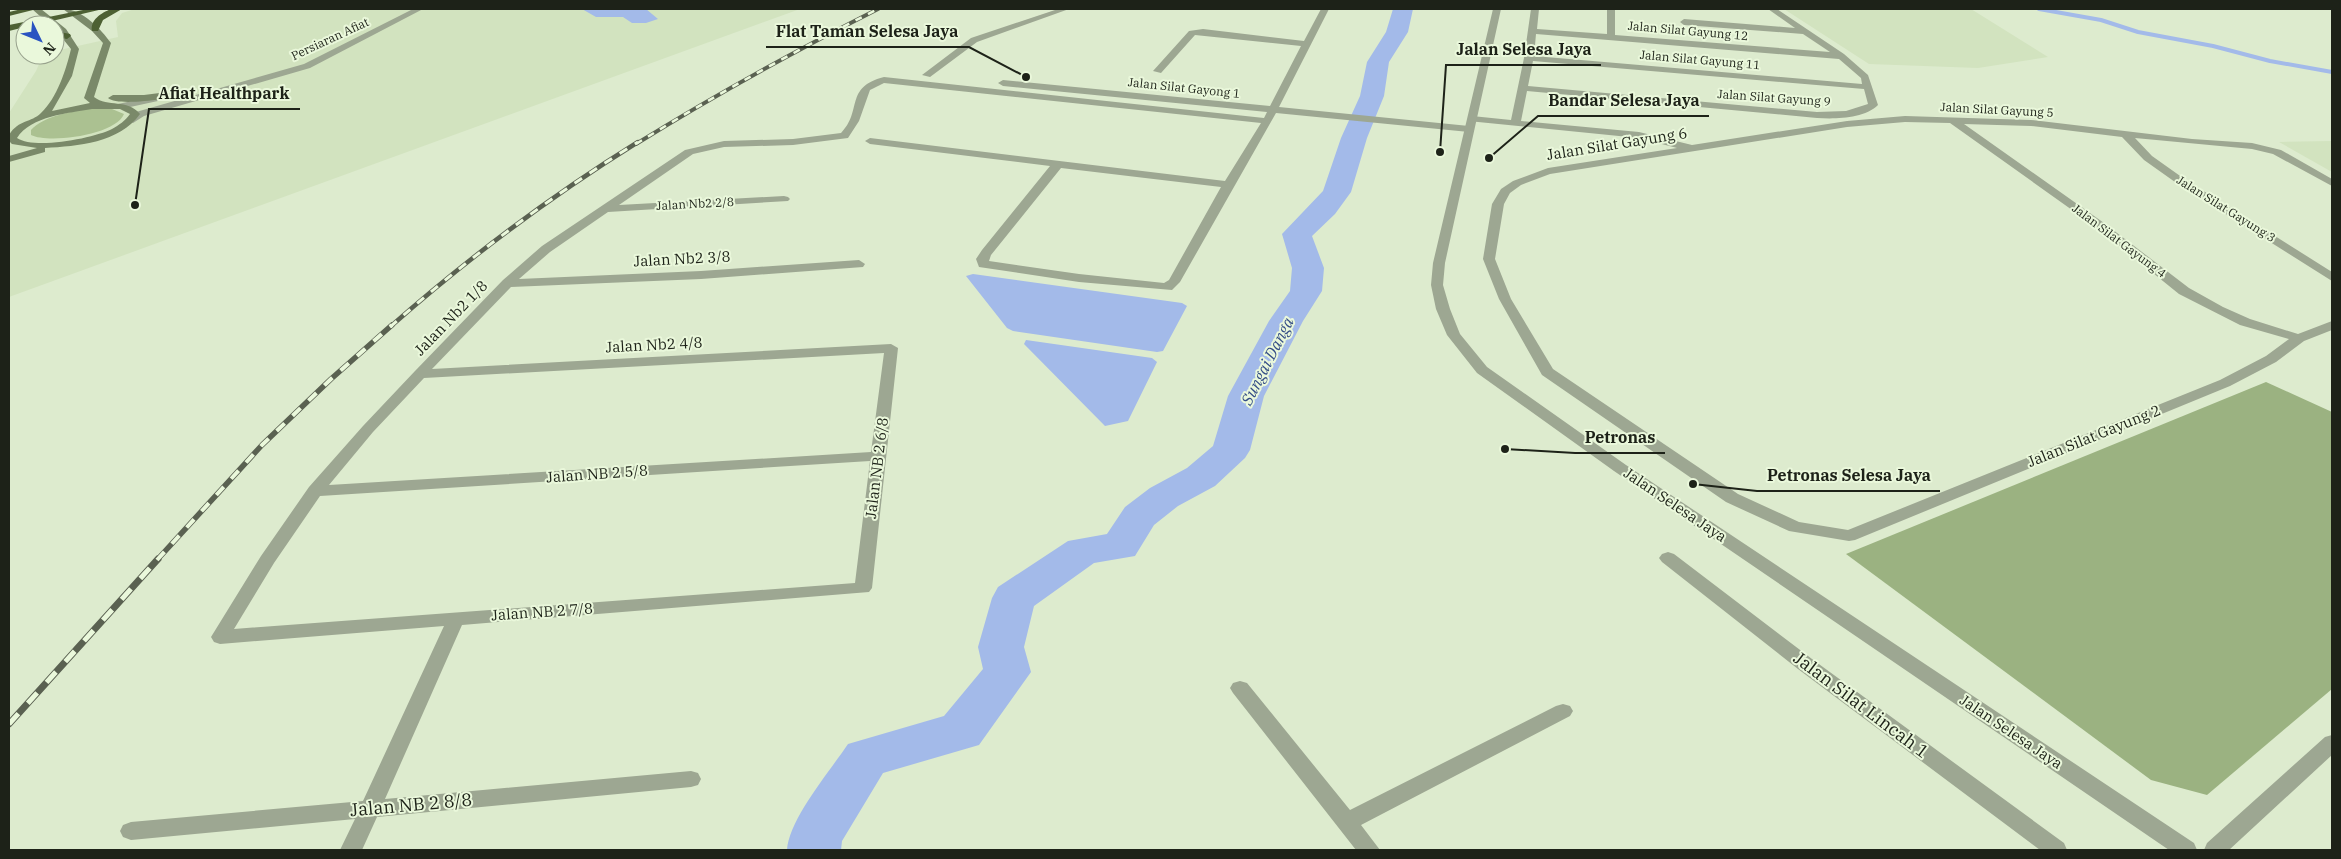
<svg xmlns="http://www.w3.org/2000/svg" width="2341" height="859" viewBox="0 0 2341 859" font-family="'IBM Plex Serif',serif">
  <style>
    .built { fill: #d2e3bf }
    .green { fill: #abc191 }
    .forest { fill: #9bb281 }
    .water { fill: #a3bae9 }
    .lines { fill: none; stroke-linecap: round; stroke-linejoin: round }
    .stream { stroke: #a3bae9; stroke-width: 4 }
    .river { fill: #a3bae9; fill-rule: evenodd }
    .minor { fill: #9da792; fill-rule: evenodd }
    .tertiary { fill: #9da792; fill-rule: evenodd }
    .secondary { fill: #7a8969; fill-rule: evenodd }
    .motorway { fill: #4d6033; fill-rule: evenodd }
    .rail-far3-casing { stroke: #5a6151; stroke-width: 4 }
    .rail-far2-casing { stroke: #5a6151; stroke-width: 4.5 }
    .rail-far1-casing { stroke: #5a6151; stroke-width: 5.5 }
    .rail-casing { stroke: #5a6151; stroke-width: 7 }
    .rail-far3 { stroke: #eaf8db; stroke-width: 2.5; stroke-dasharray: 7; stroke-linecap: butt }
    .rail-far2 { stroke: #eaf8db; stroke-width: 3; stroke-dasharray: 9; stroke-linecap: butt }
    .rail-far1 { stroke: #eaf8db; stroke-width: 4; stroke-dasharray: 11; stroke-linecap: butt }
    .rail { stroke: #eaf8db; stroke-width: 5; stroke-dasharray: 14; stroke-linecap: butt }
    .labels { text-anchor: middle; stroke-width: 4; stroke-linejoin: round; paint-order: stroke }
    .far-street-label { font-size: 12px; fill: #1d2218; stroke: #eaf8db }
    .street-label { font-size: 15px; fill: #1d2218; stroke: #eaf8db }
    .water-label { font-size: 16px; font-style: italic; fill: #334c86; stroke: #eaf8db }
    .near-street-label { font-size: 18px; fill: #1d2218; stroke: #eaf8db }
    .leader { fill: none; stroke: #1d2218; stroke-width: 2 }
    .callout-dot { fill: #1d2218; stroke: #eaf8db; stroke-width: 2 }
    .callout-label { font-size: 16px; text-anchor: middle; font-weight: bold; fill: #1d2218; stroke: #eaf8db; stroke-width: 4; stroke-linejoin: round; paint-order: stroke }
  </style>
  <rect width="100%" height="100%" fill="#ddebce"/>
  <path class="built" d="M 135,9 L 800,9 L 9,297 L 9,113 L 36,71 L 43,55 L 55,55 L 55,51 L 118,37 L 116,21 L 122,13 Z
    M 1784,9 L 1971,9 L 2048,57 L 1978,68 L 1869,64 Z
    M 2332,141 L 2332,172 L 2279,142 Z"/>
  <path class="green" d="M 86,109 L 112,109 L 124,114 C 116,135 49,144 31,135 L 31,130 C 44,116 67,113 86,109 Z"/>
  <path class="forest" d="M 2266,382 L 2332,412 L 2332,689 L 2207,795 L 2151,780 L 1846,554 Z"/>
  <path class="water" d="M 582,9 L 646,9 L 658,19 L 646,23 L 632,23 L 623,17 L 596,17 Z
    M 973,274 L 1182,303 L 1187,306 L 1163,351 L 1157,352 L 1013,331 L 1007,328 L 966,276 Z
    M 1026,340 L 1152,358 L 1157,362 L 1128,421 L 1105,426 L 1024,344 Z"/>
  <g class="lines">
    <path class="stream" d="M 2039,9 L 2101,20 L 2138,32 L 2213,46 L 2270,61 L 2332,72"/>
    <path class="river" d="M 1393,9 L 1413,9 L 1408,32 L 1389,62 L 1384,96 L 1367,138 L 1351,192 L 1335,214 L 1312,236 L 1324,268 L 1322,291 L 1303,321 L 1264,396 L 1250,450 L 1245,458 L 1215,486 L 1178,506 L 1154,525 L 1135,556 L 1094,563 L 1034,606 L 1024,647 L 1031,672 L 979,745 L 883,773 L 842,841 L 841,850 L 787,850 C 789,819 830,771 848,744 L 944,716 L 983,669 L 978,647 L 992,598 L 998,587 L 1068,541 L 1107,534 L 1125,507 L 1150,488 L 1187,468 L 1213,446 L 1228,396 L 1269,321 L 1290,291 L 1292,268 L 1282,234 L 1323,191 L 1341,138 L 1360,96 L 1367,62 L 1386,32 Z"/>
    <path class="minor" d="M 1058,9 L 1069,9 L 977,42 L 930,77 L 922,75 L 971,38 Z
      M 1321,9 L 1329,9 L 1279,107 L 1469,126 L 1474,129 L 1469,132 L 1276,113 L 1180,282 L 1172,290 L 1079,282 L 979,267 L 976,259 L 982,250 L 1050,166 L 870,144 L 865,141 L 870,138 L 1225,181 L 1261,123 L 884,83 L 870,90 L 859,121 L 848,138 L 793,145 L 724,147 L 693,154 L 619,205 L 784,196 L 788,197 L 790,199 L 788,201 L 608,212 L 550,252 L 519,279 L 701,271 L 859,260 L 865,264 L 863,267 L 701,279 L 511,287 L 432,369 L 891,344 L 898,348 L 872,588 L 869,592 L 462,625 L 385,799 L 691,771 L 698,773 L 701,779 L 698,785 L 691,787 L 377,817 L 362,850 L 340,850 L 355,819 L 131,840 L 123,837 L 120,831 L 123,825 L 131,822 L 363,801 L 444,626 L 220,644 L 214,642 L 211,637 L 261,556 L 309,487 L 363,426 L 415,371 L 503,280 L 542,246 L 685,150 L 724,141 L 793,139 L 841,133 C 863,111 844,87 884,77 L 1264,118 L 1267,112 L 1003,86 L 998,83 L 1003,80 L 1270,106 L 1301,46 L 1195,35 L 1161,73 L 1153,71 L 1189,31 L 1203,29 L 1304,41 ZM 1061,168 L 1221,187 L 1169,280 L 1164,283 L 1079,274 L 989,261 L 991,255 ZM 884,353 L 871,452 L 329,485 L 373,432 L 424,378 ZM 870,461 L 855,583 L 234,629 L 274,563 L 320,496 Z
      M 1531,9 L 1539,9 L 1537,29 L 1607,34 L 1607,9 L 1615,9 L 1615,35 L 1830,52 L 1803,34 L 1684,25 L 1680,22 L 1684,19 L 1795,28 L 1768,9 L 1777,9 L 1844,54 L 1868,75 L 1878,105 C 1864,119 1835,119 1817,118 L 1527,91 L 1521,121 L 1639,132 L 1692,145 L 1847,121 L 1905,116 L 2031,120 L 2192,139 L 2252,143 L 2281,150 L 2332,179 L 2332,186 L 2273,154 L 2252,149 L 2135,138 L 2152,156 L 2183,178 L 2332,272 L 2332,281 L 2175,182 L 2144,160 L 2122,137 L 2031,126 L 1964,124 L 2104,223 L 2189,288 L 2223,307 L 2250,319 L 2298,334 L 2332,321 L 2332,330 L 2304,341 L 2276,362 L 2230,386 L 1855,540 L 1849,541 L 1789,531 L 1726,502 L 1542,375 L 1499,299 L 1483,259 L 1492,204 L 1501,189 L 1513,181 L 1548,168 L 1677,148 L 1639,138 L 1468,121 L 1468,117 L 1472,116 L 1511,120 L 1524,58 ZM 1536,34 L 1839,59 L 1861,78 L 1862,84 L 1534,56 ZM 1533,61 L 1864,89 L 1868,104 L 1846,111 L 1817,112 L 1528,86 ZM 1905,122 L 1950,123 L 2096,227 L 2179,294 L 2240,325 L 2289,339 L 2266,356 L 2220,380 L 1848,530 L 1799,522 L 1738,494 L 1553,369 L 1511,299 L 1495,259 L 1504,204 L 1510,193 L 1521,185 L 1550,174 L 1847,127 Z
      M 1668,552 L 1674,554 L 1812,659 L 2064,843 L 2067,850 L 2040,850 L 1798,669 L 1662,562 L 1659,558 L 1662,554 Z
      M 1240,681 L 1247,683 L 1350,810 L 1556,706 L 1563,704 L 1570,706 L 1573,711 L 1570,716 L 1361,825 L 1380,850 L 1356,850 L 1233,693 L 1230,688 L 1233,683 Z"/>
    <path class="tertiary" d="M 413,9 L 423,9 L 310,68 L 144,116 L 133,123 L 128,120 L 136,112 L 304,64 Z
      M 1493,9 L 1501,9 L 1445,263 L 1443,285 L 1450,309 L 1460,334 L 1487,367 L 1626,465 L 2194,843 L 2197,850 L 2169,850 L 1614,471 L 1477,373 L 1447,335 L 1436,309 L 1431,285 L 1433,263 Z
      M 164,94 L 169,97 L 167,99 L 121,109 L 116,106 L 118,104 Z
      M 2332,735 L 2332,755 L 2229,850 L 2204,850 L 2207,843 L 2325,737 Z"/>
    <path class="secondary" d="M 32,9 L 41,9 L 66,29 L 79,49 L 72,76 L 52,111 L 90,103 L 84,98 L 103,43 L 92,31 L 63,9 C 81,8 101,29 111,43 L 94,97 C 108,108 127,98 140,114 C 119,143 78,146 45,148 L 45,152 L 9,162 L 9,156 L 37,148 L 12,144 L 9,141 L 9,135 C 19,119 31,123 41,113 C 57,98 66,70 71,49 L 55,29 L 55,25 L 50,25 ZM 92,109 L 120,109 L 130,114 C 125,121 119,125 112,129 C 94,138 35,150 17,138 C 31,116 69,113 92,109 Z
      M 183,90 L 188,93 L 186,95 C 172,98 118,107 108,98 L 113,95 L 144,95 Z"/>
    <path class="motorway" d="M 22,9 L 37,9 L 9,16 L 9,12 Z
      M 88,9 L 103,9 L 35,25 L 25,25 L 25,27 L 9,31 L 9,25 Z
      M 111,9 L 122,9 L 103,20 L 98,31 L 92,31 C 90,20 101,13 111,9 Z
      M 55,31 L 70,34 L 71,36 L 67,39 L 55,37 Z"/>
    <defs>
      <path id="rail-far3" d="M 636,144 C 715,95 795,51 878,9"/>
      <path id="rail-far2" d="M 390,327 C 467,259 551,196 638,142"/>
      <path id="rail-far1" d="M 157,560 L 262,445 L 331,379 L 392,325"/>
      <path id="rail" d="M 9,724 L 158,559"/>
    </defs>
    <use href="#rail-far3" class="rail-far3-casing"/>
    <use href="#rail-far2" class="rail-far2-casing"/>
    <use href="#rail-far1" class="rail-far1-casing"/>
    <use href="#rail" class="rail-casing"/>
    <use href="#rail-far3" class="rail-far3"/>
    <use href="#rail-far2" class="rail-far2"/>
    <use href="#rail-far1" class="rail-far1"/>
    <use href="#rail" class="rail"/>
  </g>
  <g class="labels">
    <g class="far-street-label">
      <text transform="translate(1688 31) rotate(5)" y="4">Jalan Silat Gayung 12</text>
      <text transform="translate(330 39) rotate(-25)" y="4">Persiaran Afiat</text>
      <text transform="translate(1700 60) rotate(5)" y="4">Jalan Silat Gayung 11</text>
      <text transform="translate(1184 88) rotate(6)" y="4">Jalan Silat Gayong 1</text>
      <text transform="translate(1774 98) rotate(4)" y="4">Jalan Silat Gayung 9</text>
      <text transform="translate(1997 110) rotate(3)" y="4">Jalan Silat Gayung 5</text>
      <text transform="translate(695 204) rotate(-3)" y="4">Jalan Nb2 2/8</text>
      <text transform="translate(2226 209) rotate(32)" y="4">Jalan Silat Gayung 3</text>
      <text transform="translate(2119 241) rotate(37)" y="4">Jalan Silat Gayung 4</text>
    </g>
    <g class="street-label">
      <text transform="translate(1617 144) rotate(-9)" y="5">Jalan Silat Gayung 6</text>
      <text transform="translate(682 259) rotate(-3)" y="5">Jalan Nb2 3/8</text>
      <text transform="translate(451 318) rotate(-46)" y="5">Jalan Nb2 1/8</text>
      <text transform="translate(654 345) rotate(-3)" y="5">Jalan Nb2 4/8</text>
      <text transform="translate(2094 436) rotate(-22)" y="5">Jalan Silat Gayung 2</text>
      <text transform="translate(877 468) rotate(-83)" y="5">Jalan NB 2 6/8</text>
      <text transform="translate(597 474) rotate(-4)" y="5">Jalan NB 2 5/8</text>
      <text transform="translate(1675 505) rotate(34)" y="5">Jalan Selesa Jaya</text>
      <text transform="translate(542 612) rotate(-4)" y="5">Jalan NB 2 7/8</text>
      <text transform="translate(2011 732) rotate(34)" y="5">Jalan Selesa Jaya</text>
    </g>
    <g class="water-label">
      <text transform="translate(1267 361) rotate(-63)" y="6">Sungai Danga</text>
    </g>
    <g class="near-street-label">
      <text transform="translate(1861 705) rotate(37)" y="6">Jalan Silat Lincah 1</text>
      <text transform="translate(411 805) rotate(-5)" y="6">Jalan NB 2 8/8</text>
    </g>
  </g>
  <path class="leader" d="M1026 77L969 47H766M1440 152L1446 65H1601M135 205L149 109H300M1489 158L1538 116H1709M1505 449L1575 453H1665M1693 484L1757 491H1940"/>
  <g class="callout-dot">
    <circle cx="1026" cy="77" r="5"/>
    <circle cx="1440" cy="152" r="5"/>
    <circle cx="135" cy="205" r="5"/>
    <circle cx="1489" cy="158" r="5"/>
    <circle cx="1505" cy="449" r="5"/>
    <circle cx="1693" cy="484" r="5"/>
  </g>
  <g class="callout-label">
    <text x="867" y="37">Flat Taman Selesa Jaya</text>
    <text x="1524" y="55">Jalan Selesa Jaya</text>
    <text x="224" y="99">Afiat Healthpark</text>
    <text x="1624" y="106">Bandar Selesa Jaya</text>
    <text x="1620" y="443">Petronas</text>
    <text x="1849" y="481">Petronas Selesa Jaya</text>
  </g>
  <rect width="2341" height="859" fill="none" stroke="#1d2218" stroke-width="20"/>
  <g transform="translate(40 40) rotate(133)"><circle r="24" fill="#eaf8db" stroke="#98a28d"/>
  <path d="M0-4L9 19L0 12L-9 19Z" fill="#2953c1"/>
  <text y="-8" font-size="14" font-weight="bold" text-anchor="middle" fill="#1d2218">N</text>
  </g>
</svg>
